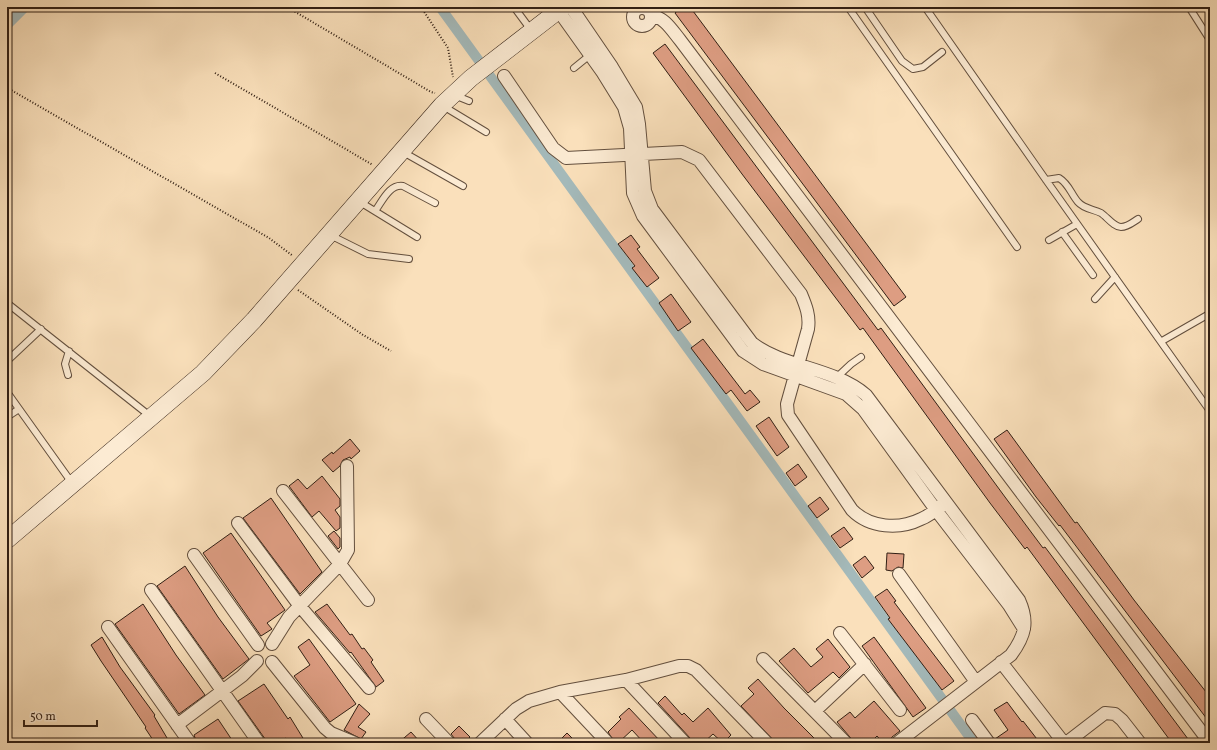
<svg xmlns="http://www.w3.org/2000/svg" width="1217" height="750" viewBox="0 0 1217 750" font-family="Vollkorn,serif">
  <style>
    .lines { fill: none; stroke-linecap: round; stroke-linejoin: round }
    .canal { stroke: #a4babb; stroke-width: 10 }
    .building { fill: #dd9d82; stroke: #311f14 }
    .lane-casing { stroke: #634f3e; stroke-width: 8 }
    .street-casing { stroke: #634f3e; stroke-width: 14 }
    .secondary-casing { stroke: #311f14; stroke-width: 18 }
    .path { stroke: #311f14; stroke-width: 2; stroke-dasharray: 1 2; stroke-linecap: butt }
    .lane { stroke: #fcebd3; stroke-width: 6 }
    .street { stroke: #fcebd3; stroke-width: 12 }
    .secondary { stroke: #fcebd3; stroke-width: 17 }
  </style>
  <rect width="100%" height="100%" fill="#fae0bb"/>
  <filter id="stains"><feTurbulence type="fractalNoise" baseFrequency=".005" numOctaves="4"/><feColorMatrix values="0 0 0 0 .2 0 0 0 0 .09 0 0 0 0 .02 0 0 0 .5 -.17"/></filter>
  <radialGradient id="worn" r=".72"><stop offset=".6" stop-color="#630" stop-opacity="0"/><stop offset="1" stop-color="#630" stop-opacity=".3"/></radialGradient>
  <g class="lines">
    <path class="canal" d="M 440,7 L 974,743
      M 7,25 L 25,7"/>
  </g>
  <path class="building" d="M 682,7 L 690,7 L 906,297 L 894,306 L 675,13 Z
    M 665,44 L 878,330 L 881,328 L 1005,497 L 1043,548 L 1045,547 L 1191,743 L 1172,743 L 1027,547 L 1025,549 L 990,503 L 863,328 L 860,330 L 742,174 L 653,53 Z
    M 631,235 L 640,247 L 637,249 L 659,278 L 647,287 L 632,268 L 635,266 L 618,244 Z
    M 671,294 L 691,322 L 678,331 L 659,303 Z
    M 703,339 L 745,394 L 750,390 L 760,402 L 747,411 L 731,390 L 726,394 L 691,348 Z
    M 769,417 L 789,447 L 777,456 L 756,426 Z
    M 1007,430 L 1075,523 L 1077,522 L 1134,600 L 1210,697 L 1210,723 L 1060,525 L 1059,526 L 1036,497 L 994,439 Z
    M 350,439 L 360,451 L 351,459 L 350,457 L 343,460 L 340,466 L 333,472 L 322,460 L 332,452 L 333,454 Z
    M 798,464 L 807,477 L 795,486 L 786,473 Z
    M 322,476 L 340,499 L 340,506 L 335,510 L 340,517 L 340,528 L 336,531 L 319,511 L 312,517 L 289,486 L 298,479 L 307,489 Z
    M 820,497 L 829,509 L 817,518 L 808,506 Z
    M 271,498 L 322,572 L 300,594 L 243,518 Z
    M 844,527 L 853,539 L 840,548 L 831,536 Z
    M 334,531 L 340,538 L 340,547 L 338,549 L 328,536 Z
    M 231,533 L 285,610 L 267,623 L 272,629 L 261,636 L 203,553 Z
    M 887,553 L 904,554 L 903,568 L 898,567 L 892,571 L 886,570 Z
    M 865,556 L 874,568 L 862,578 L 853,565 Z
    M 185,566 L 218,617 L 249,659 L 223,679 L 157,586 Z
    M 887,589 L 896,601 L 894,602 L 915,630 L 954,681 L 942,690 L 888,619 L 890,618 L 875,597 Z
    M 143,604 L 176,655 L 205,695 L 179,714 L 115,624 Z
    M 327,604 L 350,635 L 352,634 L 362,649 L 364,648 L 373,660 L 371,662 L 384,681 L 376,687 L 351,652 L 350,653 L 315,612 Z
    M 102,637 L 120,667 L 155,715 L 154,716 L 170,743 L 155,743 L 145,728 L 146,727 L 101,661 L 91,645 Z
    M 874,637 L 926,708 L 913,717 L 862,646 Z
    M 309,639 L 356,704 L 330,722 L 294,676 L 310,665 L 298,647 Z
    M 828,639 L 850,667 L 839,678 L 833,672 L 808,693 L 779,661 L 794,648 L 811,667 L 823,657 L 816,649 Z
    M 758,679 L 784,708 L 819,743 L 776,743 L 741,706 L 754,694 L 748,688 Z
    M 264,684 L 288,719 L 290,717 L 306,743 L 289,743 L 286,738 L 278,743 L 268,743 L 238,701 Z
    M 665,696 L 682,715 L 684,713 L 693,722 L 708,708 L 731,735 L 723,743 L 713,734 L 703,743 L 692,743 L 690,738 L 658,703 Z
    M 874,701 L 900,731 L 892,737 L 889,743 L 883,743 L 877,736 L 870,743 L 855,743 L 837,722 L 850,712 L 855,718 Z
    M 1007,702 L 1022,722 L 1023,721 L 1040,743 L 996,743 L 995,739 L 1008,730 L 994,710 Z
    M 359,704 L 370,714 L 358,727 L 366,732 L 361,739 L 344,730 Z
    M 629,708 L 645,725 L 662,743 L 644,743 L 632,730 L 618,743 L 615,743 L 608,732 L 621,719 L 619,717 Z
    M 218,719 L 234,743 L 197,743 L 194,735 Z
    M 459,726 L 470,737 L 464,743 L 458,743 L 451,734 Z
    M 411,732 L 421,743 L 398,743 Z
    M 567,733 L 577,743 L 557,743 Z"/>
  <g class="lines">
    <defs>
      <path id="lane" d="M 514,7 L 531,30
        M 848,7 L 1017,247
        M 865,7 L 902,61 L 913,69 L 923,67 L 942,52
        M 925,7 L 1046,180 L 1210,411
        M 1189,7 L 1210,40
        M 574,68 L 590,55
        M 454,95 L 469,101
        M 443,106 L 486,132
        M 403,152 L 463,186
        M 1046,180 L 1059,178 C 1069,184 1071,194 1078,202 C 1084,209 1093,209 1101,213 C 1107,217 1114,227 1121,227 C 1128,227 1133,222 1138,219
        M 360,202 L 417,237
        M 375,211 C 382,202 389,184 403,186 L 435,203
        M 1062,232 L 1093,275
        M 330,235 L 368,254 L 409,259
        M 1049,240 L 1077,224
        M 1095,299 L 1115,277
        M 7,303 L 150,416
        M 1162,341 L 1209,314
        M 7,361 L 41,329
        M 68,375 L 65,364 L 69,351
        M 836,378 L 851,364 L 861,357
        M 7,392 L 72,483
        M 7,417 L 19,409"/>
      <path id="street" d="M 571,7 L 612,67 L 636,107 L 639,124 L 645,191 L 652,209 L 752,343 C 784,368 833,367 866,395 L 1019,600 C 1029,622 1025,636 1011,655 L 897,743
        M633 17a9 9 0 1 1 18 0a9 9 0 1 1-18 0Z
        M 558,10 L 603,73 L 624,107 L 630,128 L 633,193 L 643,216 L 743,351 L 763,364 L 846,394 L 863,409 L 936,510 L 1009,605 L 1024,629
        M 651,15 C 665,18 671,29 680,40 L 1210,743
        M 504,76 L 553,148 L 566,158 L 682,152 L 699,160 L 801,294 C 806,306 810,316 808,329 L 787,404 L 788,415 L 852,510 C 870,528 899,530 921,519 C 929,516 936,510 942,505
        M 283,491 L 368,600
        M 238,523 L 299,605 L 369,688
        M 194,555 L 258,645
        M 899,574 L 976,682
        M 151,590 L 259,743
        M 108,627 L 190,743
        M 840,633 L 900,710
        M 272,644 L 289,617 L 340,564 L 348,550 L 347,466
        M 763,659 L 846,743
        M 272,662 L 325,728 L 331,733 L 355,743
        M 1001,662 L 1064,743
        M 626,680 L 685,743
        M 560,692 L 608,743
        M 815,711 L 865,664
        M 426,719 L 449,743
        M 505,719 L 527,743
        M 972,720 L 989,743
        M 177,725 L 242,676 L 257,661
        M 480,743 L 516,709 L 529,701 L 560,692 L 626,680 L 679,666 L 688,666 L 696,670 L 767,743
        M 1066,743 L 1105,713 L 1115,714 L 1122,720 L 1140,743"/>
      <path id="secondary" d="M 7,540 L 203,373 L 254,320 L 442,105 L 471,78 L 563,7"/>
    </defs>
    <use href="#lane" class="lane-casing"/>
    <use href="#street" class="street-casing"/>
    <use href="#secondary" class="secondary-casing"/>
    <path class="path" d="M 287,7 L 431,92 L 435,93
      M 421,7 L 448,48 L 453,77
      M 215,73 L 373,165
      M 9,89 L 269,238 L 293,256
      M 298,290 L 363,335 L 391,351"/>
    <use href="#lane" class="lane"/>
    <use href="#street" class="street"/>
    <use href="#secondary" class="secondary"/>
  </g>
  <rect width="1217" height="750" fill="none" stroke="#fae0bb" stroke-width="24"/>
  <rect x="8" y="8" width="1201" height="734" fill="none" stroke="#311f14" stroke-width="2"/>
  <rect x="12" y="12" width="1193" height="726" fill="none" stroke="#311f14"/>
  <path d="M24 720v6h73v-6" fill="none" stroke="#311f14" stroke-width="2"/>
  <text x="30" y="720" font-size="12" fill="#311f14" stroke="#fcebd3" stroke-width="3" paint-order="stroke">50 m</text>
  <rect width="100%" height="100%" filter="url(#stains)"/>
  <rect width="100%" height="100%" fill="url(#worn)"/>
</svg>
